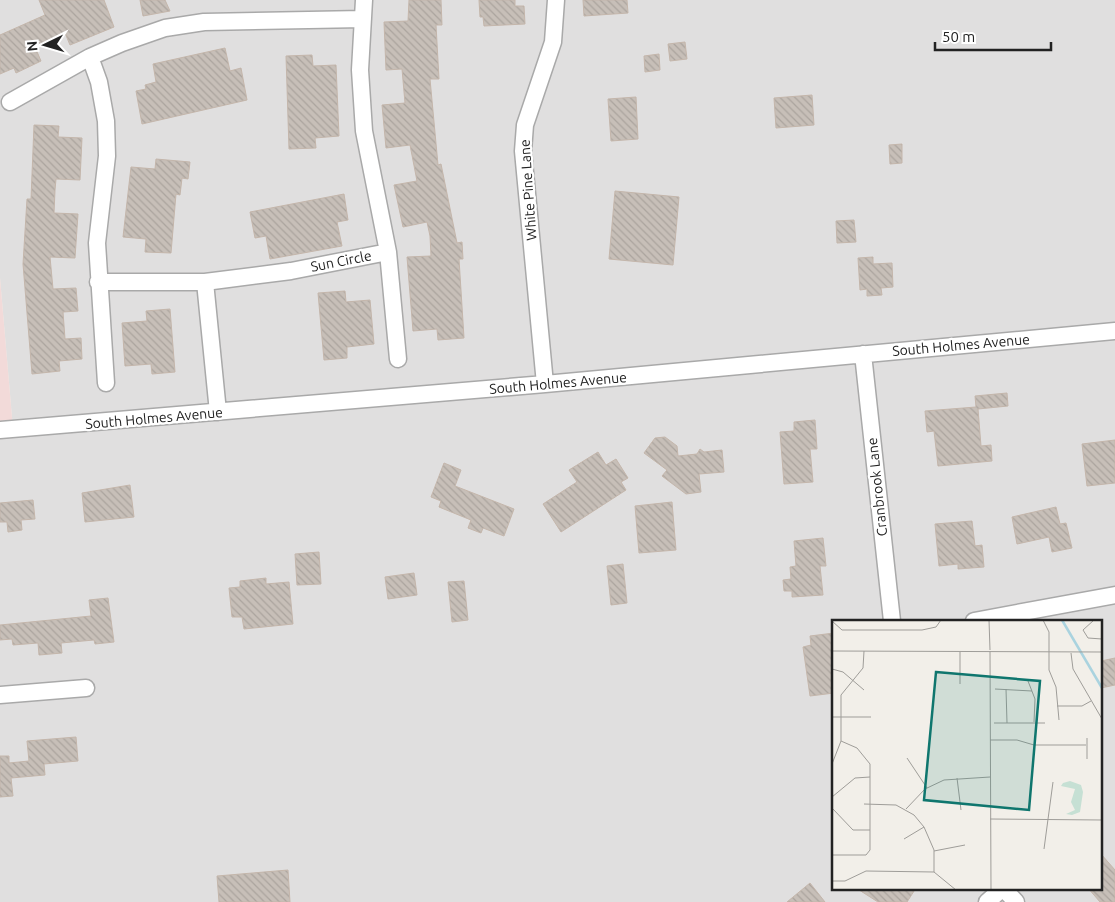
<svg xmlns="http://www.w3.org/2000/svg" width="1115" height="902" viewBox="0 0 1115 902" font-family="Ubuntu,sans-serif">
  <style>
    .residential { fill: #e0dfdf; fill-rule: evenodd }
    .commercial { fill: #f2dad9 }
    .building { fill: url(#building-back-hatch); stroke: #c4b6ab }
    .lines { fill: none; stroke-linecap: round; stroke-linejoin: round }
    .minor-casing { stroke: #a9a9a9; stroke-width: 19 }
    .minor { stroke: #fff; stroke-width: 16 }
    .labels { text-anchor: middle; stroke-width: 4.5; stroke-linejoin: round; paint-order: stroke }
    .street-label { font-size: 14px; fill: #222; stroke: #fff }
    .inset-river { fill: none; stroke: #aad3df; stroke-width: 2.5 }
    .inset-road { fill: none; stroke: #9f9d99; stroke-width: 1 }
    .view { fill: #0f766e; fill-opacity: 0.15; stroke: #0f766e; stroke-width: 2.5 }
    .inset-edge { fill: none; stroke: #222; stroke-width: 2.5 }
  </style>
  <defs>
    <pattern id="building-back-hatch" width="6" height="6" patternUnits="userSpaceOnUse" patternTransform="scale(1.25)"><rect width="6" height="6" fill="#c7bfb8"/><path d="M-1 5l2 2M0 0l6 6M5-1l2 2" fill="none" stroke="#aba49e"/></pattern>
  </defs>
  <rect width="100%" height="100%" fill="#f2efe9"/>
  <path class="residential" d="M 0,0 L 1115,0 L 1115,902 L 0,902 L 0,430 L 13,429 L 0,278 ZM 834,621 L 1101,621 L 1101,888 L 834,888 Z"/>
  <path class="commercial" d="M 0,278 L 13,429 L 0,430 Z"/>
  <path class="building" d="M 39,0 L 104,0 L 114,27 L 70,45 L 65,33 L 35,47 L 41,61 L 16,73 L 14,68 L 0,74 L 0,35 L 45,15 Z
    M 140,0 L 165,0 L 170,11 L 143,16 Z
    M 409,0 L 441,0 L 442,25 L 436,25 L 439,79 L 430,79 L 438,165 L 441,164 L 457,243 L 462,242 L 463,259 L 459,259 L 464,338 L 438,340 L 437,329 L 413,331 L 407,257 L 431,256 L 430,236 L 427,222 L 403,227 L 394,185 L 417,181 L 410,145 L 386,148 L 382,105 L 405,103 L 402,69 L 386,70 L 384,22 L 408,21 Z
    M 479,0 L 515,0 L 515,6 L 524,6 L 525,24 L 484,26 L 483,17 L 480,17 Z
    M 583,0 L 627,0 L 628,13 L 584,16 Z
    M 685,42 L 687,59 L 670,61 L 668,44 Z
    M 225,48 L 230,71 L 241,68 L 247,100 L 142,124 L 136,91 L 146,89 L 145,85 L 156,82 L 153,64 Z
    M 659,54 L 660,70 L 645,72 L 644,56 Z
    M 312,55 L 313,66 L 336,65 L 339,136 L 315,138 L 316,148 L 289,149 L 286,56 Z
    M 812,95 L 814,125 L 776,128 L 774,98 Z
    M 636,97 L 638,139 L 611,141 L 608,99 Z
    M 34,125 L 59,126 L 58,137 L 82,138 L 80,180 L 56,179 L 55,190 L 54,213 L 78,214 L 75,258 L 50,257 L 53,289 L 76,288 L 78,311 L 63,312 L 65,339 L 81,338 L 82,359 L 59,361 L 60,371 L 32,374 L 23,264 L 27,199 L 31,199 Z
    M 902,144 L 902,163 L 890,164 L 889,145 Z
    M 156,159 L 190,162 L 188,179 L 182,178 L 180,195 L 176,194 L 171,253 L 145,252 L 146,239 L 123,237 L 131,167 L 155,169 Z
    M 615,191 L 679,197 L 673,265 L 609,259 Z
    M 344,194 L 348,220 L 337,222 L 342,246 L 270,259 L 266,236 L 255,238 L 250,212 Z
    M 854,220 L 856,242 L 837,243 L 836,221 Z
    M 873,257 L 873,264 L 892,263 L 893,287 L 881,288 L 882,295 L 867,296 L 867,289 L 860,290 L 858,258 Z
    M 345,291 L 346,302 L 370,300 L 374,344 L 347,347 L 347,358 L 324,360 L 318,293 Z
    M 170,309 L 175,372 L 152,374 L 151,364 L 125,366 L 122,323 L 147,321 L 146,311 Z
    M 1007,393 L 1008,406 L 978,409 L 981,446 L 991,445 L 992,461 L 938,466 L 934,431 L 927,432 L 925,411 L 976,407 L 975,396 Z
    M 815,420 L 817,449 L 810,449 L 813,482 L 784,484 L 780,432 L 794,431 L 794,422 Z
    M 665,437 L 677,446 L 678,456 L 697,454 L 700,449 L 704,452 L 722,450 L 724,472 L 699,474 L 701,492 L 686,494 L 662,476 L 667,470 L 644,453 L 655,438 Z
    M 1115,440 L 1115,483 L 1087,486 L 1082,444 Z
    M 598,452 L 606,465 L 616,459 L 628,478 L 621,482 L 626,490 L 561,532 L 543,504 L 577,482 L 569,470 Z
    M 444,463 L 461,470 L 455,486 L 514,509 L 504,536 L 483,528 L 481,533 L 468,528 L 471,520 L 439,507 L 441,501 L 431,497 Z
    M 130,485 L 134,517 L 85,522 L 82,493 Z
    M 33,500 L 35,519 L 21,520 L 22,530 L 8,532 L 7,522 L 0,522 L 0,503 Z
    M 672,502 L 676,550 L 639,553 L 635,506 Z
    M 1056,507 L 1060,524 L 1066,523 L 1072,548 L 1052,552 L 1049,537 L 1017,544 L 1012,517 Z
    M 972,521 L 975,546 L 982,545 L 984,567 L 958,569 L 958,564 L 939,566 L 935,524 Z
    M 823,538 L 826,566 L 820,566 L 823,595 L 792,597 L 792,591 L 784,591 L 783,580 L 791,579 L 790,567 L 796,566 L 794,541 Z
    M 319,552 L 321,584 L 297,585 L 295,554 Z
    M 623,564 L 627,603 L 611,605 L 607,566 Z
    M 414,573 L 417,595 L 388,599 L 385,577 Z
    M 266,578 L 266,584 L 289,582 L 293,624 L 244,629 L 242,617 L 232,617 L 229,588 L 240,587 L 240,581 Z
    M 464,581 L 468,620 L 452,622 L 448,582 Z
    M 108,598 L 114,642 L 95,644 L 94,640 L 61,643 L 62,653 L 39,655 L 38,643 L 13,645 L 12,639 L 0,640 L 0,625 L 91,616 L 89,600 Z
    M 834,633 L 834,693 L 810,696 L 803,647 L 811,645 L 810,636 Z
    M 1115,658 L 1115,685 L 1101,688 L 1101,661 Z
    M 76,737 L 78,761 L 44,764 L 45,775 L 11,778 L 13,796 L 0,797 L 0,756 L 9,756 L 9,763 L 29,761 L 27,741 Z
    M 1101,854 L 1115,870 L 1115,902 L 1100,902 L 1088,888 L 1101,888 Z
    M 288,870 L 290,902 L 219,902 L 217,876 Z
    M 810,883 L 825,902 L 787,902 Z
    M 856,888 L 916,888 L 907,902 L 878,902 Z"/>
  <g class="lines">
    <defs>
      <path id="minor" d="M 364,0 L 360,70 L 364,131 L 388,252 L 398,359
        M 90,57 L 99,82 L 106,121 L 107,156 L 97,243 L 106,383
        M 10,102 L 90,57 L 122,43 L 165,28 L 204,22 L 363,19
        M 98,282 L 205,282 L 291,271 L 388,252
        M 205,282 L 218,412
        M 863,354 L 892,621
        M 545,384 L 523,151 L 525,125 L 553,42 L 556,0
        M 0,430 L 545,384 L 1115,331
        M 974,621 L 1115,595
        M 0,695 L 86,688
        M 1003,888 L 1016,902
        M 987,902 L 1003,888"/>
    </defs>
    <use href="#minor" class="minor-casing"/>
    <use href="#minor" class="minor"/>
  </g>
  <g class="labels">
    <g class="street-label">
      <text transform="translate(528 190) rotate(-94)" y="5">White Pine Lane</text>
      <text transform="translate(341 261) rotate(-11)" y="5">Sun Circle</text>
      <text transform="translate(961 345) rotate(-5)" y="5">South Holmes Avenue</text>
      <text transform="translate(558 383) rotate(-5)" y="5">South Holmes Avenue</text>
      <text transform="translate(154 418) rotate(-5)" y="5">South Holmes Avenue</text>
      <text transform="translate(877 487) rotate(-96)" y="5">Cranbrook Lane</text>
    </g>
  </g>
  <g transform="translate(832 620)">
    <rect width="270" height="270" fill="#f2efe9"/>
    <path d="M 238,161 L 249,165 L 251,172 L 248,192 L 240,195 L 234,194 L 243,190 L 239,182 L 243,169 L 229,166 L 231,163 Z" fill="#c6e0d4"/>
    <path class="inset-river" d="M 230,0 L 270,68"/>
    <path class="inset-road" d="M 157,0 L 158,30M 211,0 L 217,12 L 217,50 L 224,67 L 227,100M 262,0 L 251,10 L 256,18 L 270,19M 0,1 L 10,10 L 90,10 L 104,7 L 109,0M 0,31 L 270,32M 158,31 L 159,270M 239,33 L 241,49 L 270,99M 0,49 L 11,52 L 32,70M 196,61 L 203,79 L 202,102M 128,64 L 128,32M 163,69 L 200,71M 174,69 L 175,103M 225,86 L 250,86 L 259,81M 0,97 L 39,97M 162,103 L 213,103M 255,118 L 255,139M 158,120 L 185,120 L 202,125 L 254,125M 75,138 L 95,168M 0,144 L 9,121 L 9,75 L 31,48 L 32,31M 125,158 L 129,190M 0,177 L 23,158 L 38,157M 32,184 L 64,185 L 82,195 L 92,207 L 102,230 L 102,252M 0,188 L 21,210 L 38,210M 74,189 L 93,169 L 112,160 L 158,157M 158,199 L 270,200M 72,219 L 92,207M 212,229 L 221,162M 102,231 L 133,225M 0,235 L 34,235 L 38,230 L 38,144 L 25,128 L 9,121M 0,261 L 13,261 L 34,251 L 102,252 L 124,270"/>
    <path class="view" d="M 104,52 L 208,61 L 197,190 L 92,180 Z"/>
    <rect width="270" height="270" class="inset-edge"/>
  </g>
  <g transform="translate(45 45) rotate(265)" stroke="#ffffff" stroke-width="4" paint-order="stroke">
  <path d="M0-4L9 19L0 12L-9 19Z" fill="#222222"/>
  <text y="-8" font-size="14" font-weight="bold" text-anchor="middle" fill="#222222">N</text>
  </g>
  <path d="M935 42v8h116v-8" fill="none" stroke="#222222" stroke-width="2.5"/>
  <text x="942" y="42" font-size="15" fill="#222222" stroke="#ffffff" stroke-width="4" paint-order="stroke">50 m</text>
</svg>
